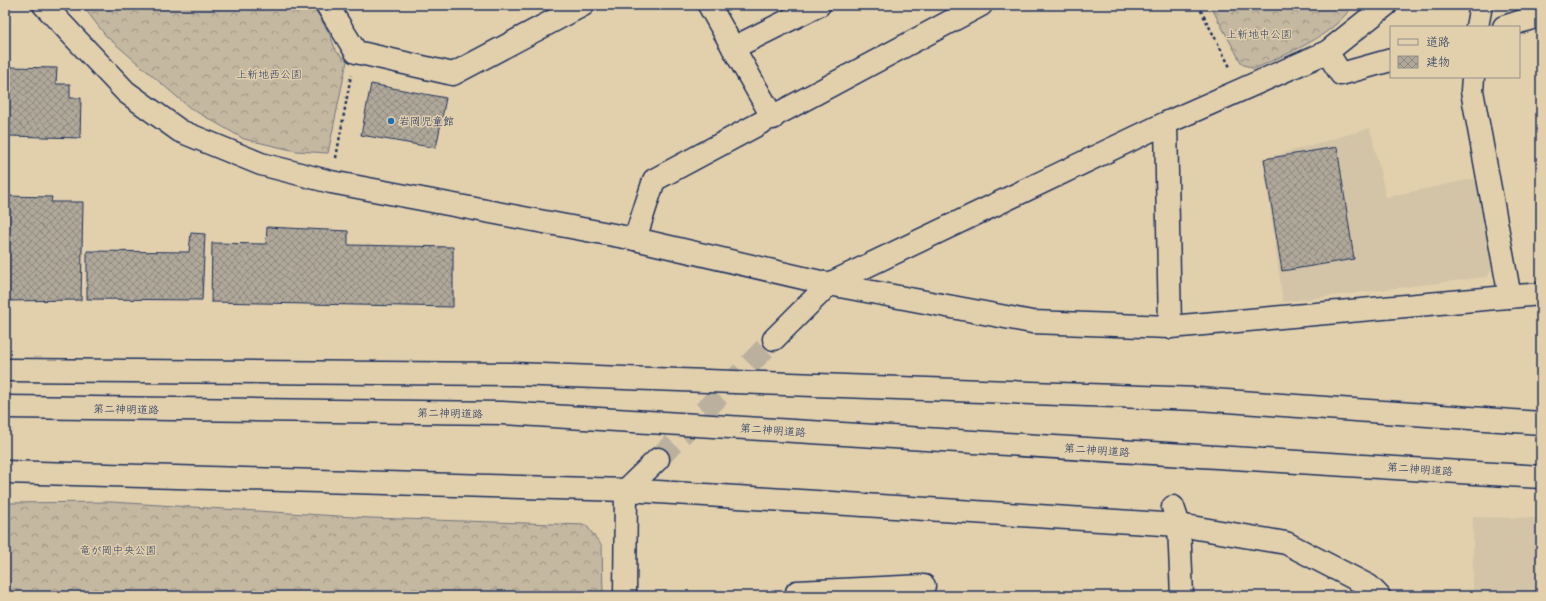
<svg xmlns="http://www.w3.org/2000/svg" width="1546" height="601" viewBox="0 0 1546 601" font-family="'Shantell Sans','Klee One',sans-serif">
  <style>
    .built { fill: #d3c4a7 }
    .forest { fill: url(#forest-crowns); stroke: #707480 }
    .building { fill: url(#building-cross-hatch); stroke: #1b2f5e }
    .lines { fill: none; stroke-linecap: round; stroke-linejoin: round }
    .secondary-tunnel { stroke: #bab09d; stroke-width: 22; stroke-dasharray: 22 11; stroke-linecap: butt }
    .street-casing { stroke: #1b2f5e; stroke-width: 25 }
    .secondary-casing { stroke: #1b2f5e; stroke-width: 25 }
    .highway-casing { stroke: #1b2f5e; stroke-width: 25 }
    .path { stroke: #1b2f5e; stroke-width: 2.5; stroke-dasharray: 3 3; stroke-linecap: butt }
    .street { stroke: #e2d0ad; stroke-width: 22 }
    .secondary { stroke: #e2d0ad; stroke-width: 22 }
    .highway { stroke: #e2d0ad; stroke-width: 22 }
    .poi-dot { fill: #1f6fb2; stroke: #e2d0ad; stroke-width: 1.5 }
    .labels { text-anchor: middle; stroke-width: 3; stroke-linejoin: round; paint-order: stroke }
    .park-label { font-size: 11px; fill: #2c3d65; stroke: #e2d0ad }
    .poi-label { font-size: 11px; fill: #1b2f5e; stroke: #e2d0ad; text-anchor: start }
    .street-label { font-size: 11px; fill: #1b2f5e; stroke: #e2d0ad }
  </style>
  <defs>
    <pattern id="forest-crowns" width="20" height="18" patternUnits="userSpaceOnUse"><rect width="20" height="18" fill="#c5b8a1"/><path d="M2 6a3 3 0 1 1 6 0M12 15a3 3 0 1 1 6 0" fill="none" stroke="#9f9686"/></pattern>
    <pattern id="building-cross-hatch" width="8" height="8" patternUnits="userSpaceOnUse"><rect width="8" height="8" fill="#b0a899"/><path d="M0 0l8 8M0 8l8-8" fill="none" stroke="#8e8980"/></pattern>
  </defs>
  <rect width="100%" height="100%" fill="#e2d0ad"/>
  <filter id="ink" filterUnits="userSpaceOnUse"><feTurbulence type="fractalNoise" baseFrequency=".025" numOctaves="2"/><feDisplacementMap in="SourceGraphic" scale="8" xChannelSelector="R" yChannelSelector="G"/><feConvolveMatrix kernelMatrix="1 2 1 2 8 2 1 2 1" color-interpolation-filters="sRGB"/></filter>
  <g filter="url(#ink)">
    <path class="built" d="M 1370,128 L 1386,197 L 1481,177 L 1498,260 L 1487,277 L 1283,302 L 1263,159 Z
      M 1473,517 L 1541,518 L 1541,596 L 1473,596 Z"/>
    <path class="forest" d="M 82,5 L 313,5 L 330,35 L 336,51 L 347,61 L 328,153 L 296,151 L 244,139 L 190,108 L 106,36 Z
      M 1210,5 L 1353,5 C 1331,38 1288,53 1254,69 L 1242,64 Z
      M 111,502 L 370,518 L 586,525 L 602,546 L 603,596 L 5,596 L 5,503 Z"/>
    <path class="building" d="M 9,67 L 57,68 L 56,84 L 70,84 L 70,98 L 81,98 L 80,138 L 8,136 Z
      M 371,84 L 446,98 L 436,148 L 361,135 Z
      M 1337,147 L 1354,259 L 1282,271 L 1264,159 Z
      M 5,196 L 52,197 L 51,202 L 83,202 L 81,300 L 5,301 Z
      M 267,227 L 348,231 L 348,245 L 453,247 L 453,307 L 211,302 L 212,243 L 266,244 Z
      M 191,233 L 205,234 L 202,300 L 87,299 L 87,251 L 189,252 Z"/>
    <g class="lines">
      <path class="secondary-tunnel" d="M 658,459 L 774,339"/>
      <defs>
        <path id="street" d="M 327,5 L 356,52 L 453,74 L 583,5
          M 709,5 L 773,118
          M 1477,27 L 1481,5
          M 1504,27 L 1541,15
          M 733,48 L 819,5
          M 1327,52 L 1341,74 L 1391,60
          M 1473,77 L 1472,91 L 1510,297
          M 1166,123 L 1170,327
          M 635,239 L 654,180 L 981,5
          M 829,284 L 1166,123 L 1327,52 L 1386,5
          M 1173,507 L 1179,525 L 1182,596
          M 797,596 L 797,592 L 924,586"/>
        <path id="secondary" d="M 44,5 L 126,92 L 180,131 L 261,164 L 331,182 L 635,239 L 829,284 L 1032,322 L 1170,327 L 1541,294
          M 774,339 L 829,284
          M 5,472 L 626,490 L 1179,525 L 1286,543 L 1369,586 L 1379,596
          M 625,596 L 626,490 L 658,459"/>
        <path id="highway" d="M 5,370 L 514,374 L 1198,399 L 1541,423
          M 5,407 L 502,413 L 1541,477"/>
      </defs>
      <use href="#street" class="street-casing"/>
      <use href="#secondary" class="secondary-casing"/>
      <use href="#highway" class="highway-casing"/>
      <path class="path" d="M 1198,5 L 1231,69
        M 336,158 L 351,75"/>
      <use href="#street" class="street"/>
      <use href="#secondary" class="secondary"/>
      <use href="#highway" class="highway"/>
    </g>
  </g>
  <circle class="poi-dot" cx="391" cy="121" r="4"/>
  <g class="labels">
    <g class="park-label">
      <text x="1259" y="38">上新地中公園</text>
      <text x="269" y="78">上新地西公園</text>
      <text x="118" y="554">竜が岡中央公園</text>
    </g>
    <g class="poi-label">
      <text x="399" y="125">岩岡児童館</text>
    </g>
    <g class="street-label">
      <text transform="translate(126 409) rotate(1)" y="4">第二神明道路</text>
      <text transform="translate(450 413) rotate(1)" y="4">第二神明道路</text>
      <text transform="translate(773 430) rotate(4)" y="4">第二神明道路</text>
      <text transform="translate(1097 450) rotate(4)" y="4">第二神明道路</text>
      <text transform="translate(1420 469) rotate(4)" y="4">第二神明道路</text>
    </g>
  </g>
  <rect width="1546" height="601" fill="none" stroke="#e2d0ad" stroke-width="20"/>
  <rect x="10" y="10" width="1526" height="581" fill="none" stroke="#1b2f5e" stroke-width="1.5" filter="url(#ink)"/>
  <rect x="1390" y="26" width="130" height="52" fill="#e2d0ad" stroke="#92908d"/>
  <rect x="1398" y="39" width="20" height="6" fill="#e2d0ad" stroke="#92908d"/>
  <text x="1426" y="46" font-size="12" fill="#1b2f5e">道路</text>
  <rect x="1398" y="56" width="20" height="12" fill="url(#building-cross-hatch)" stroke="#92908d"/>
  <text x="1426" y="66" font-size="12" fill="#1b2f5e">建物</text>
</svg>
